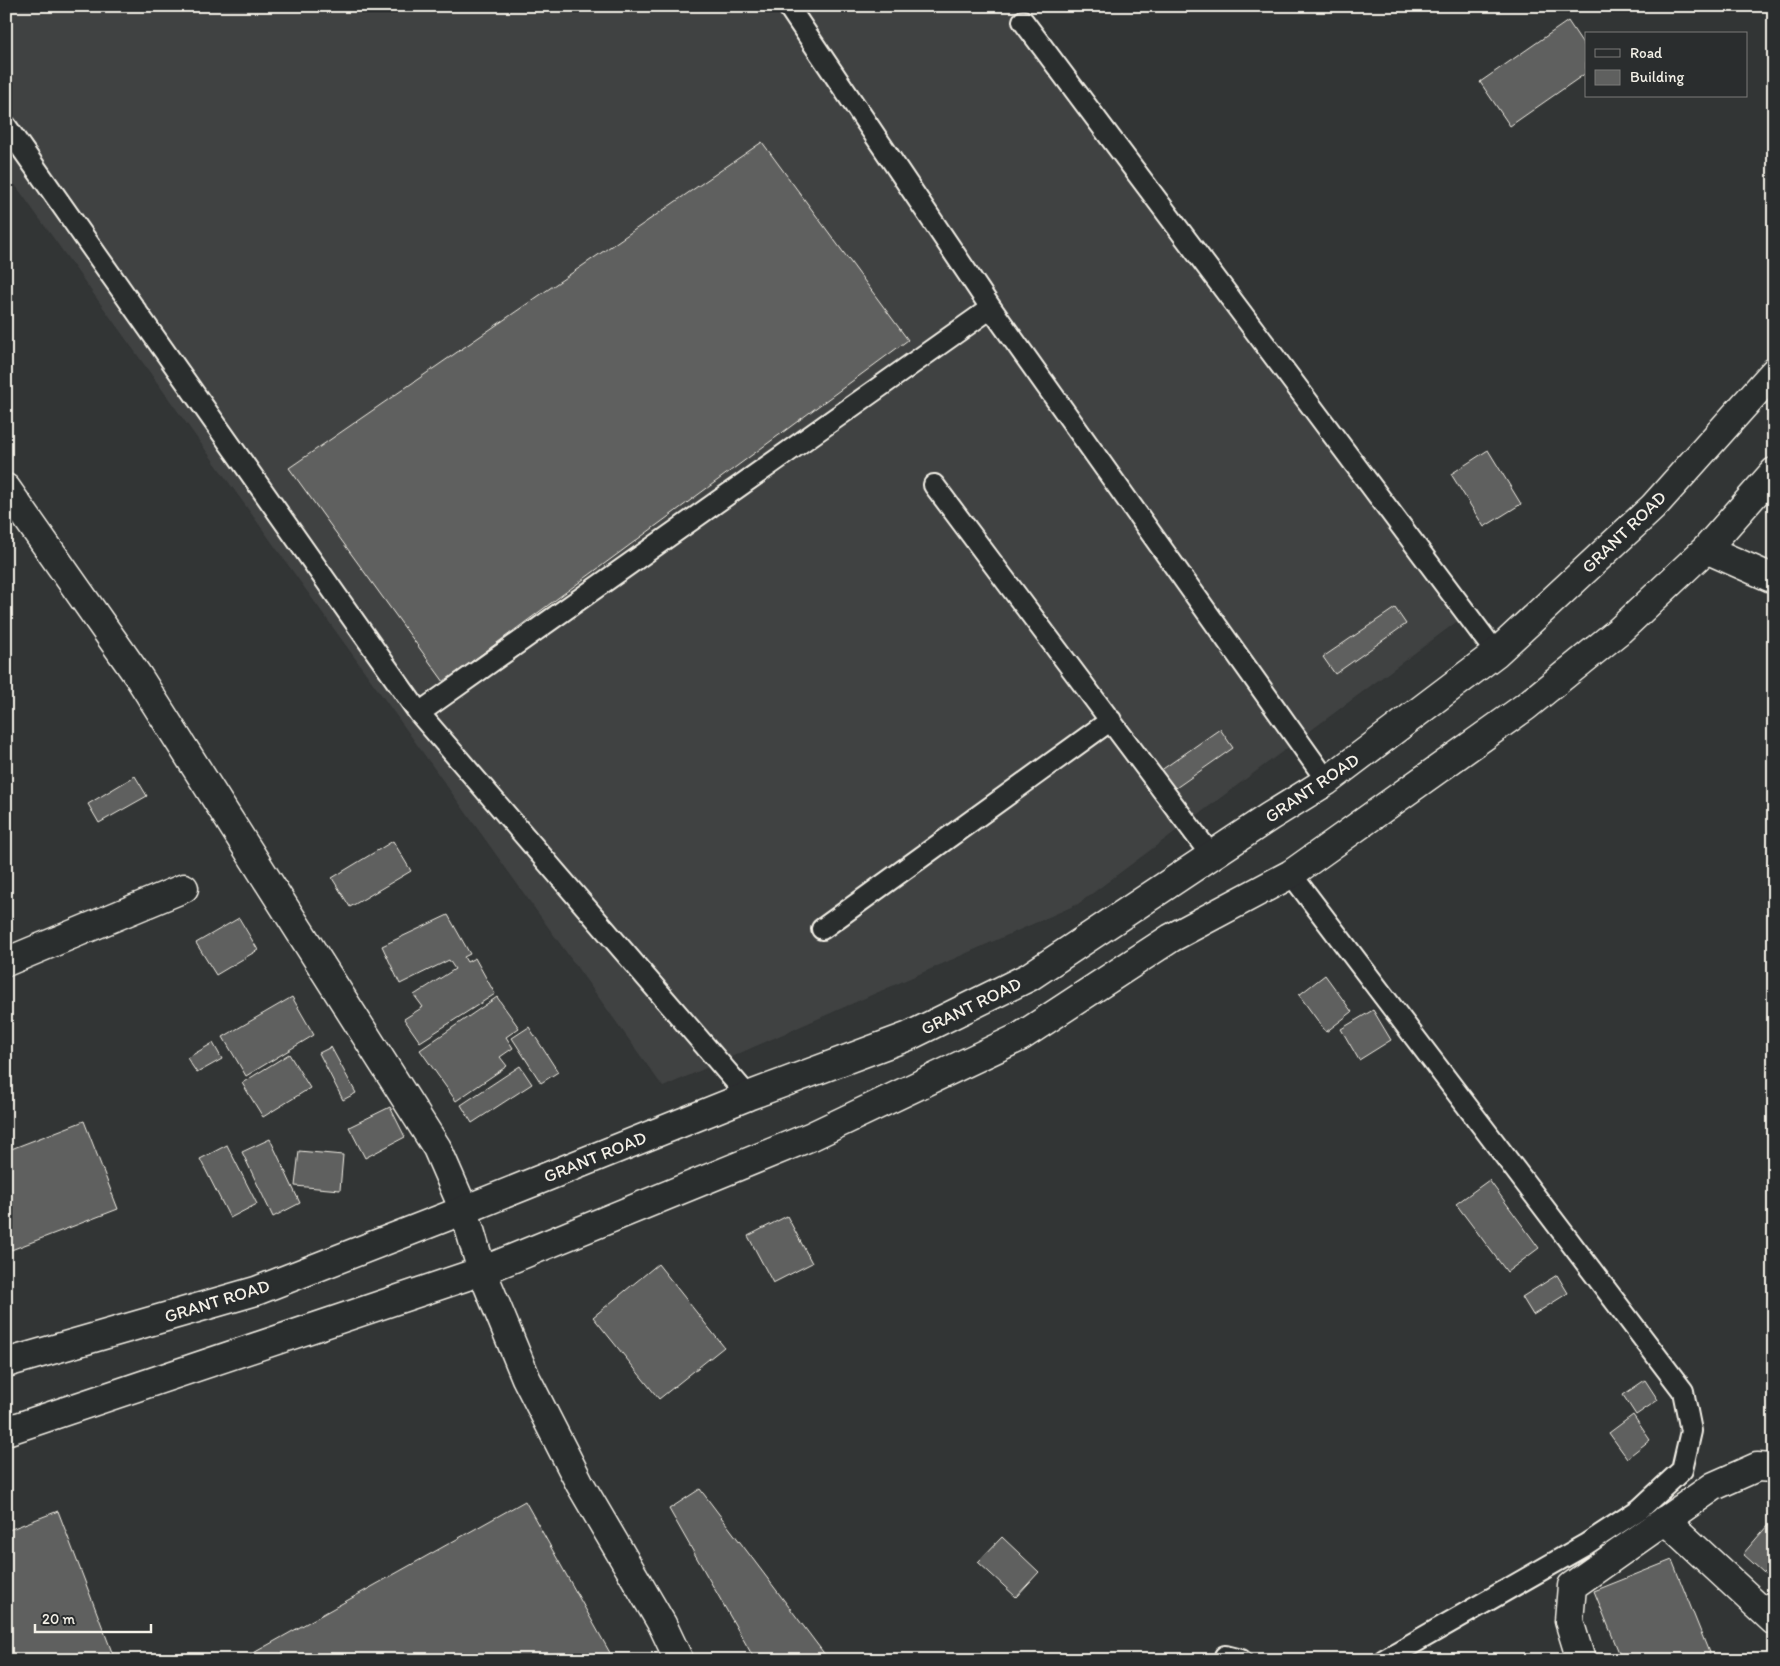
<svg xmlns="http://www.w3.org/2000/svg" width="1780" height="1666" viewBox="0 0 1780 1666" font-family="Itim,sans-serif">
  <style>
    .built { fill: #404242 }
    .building { fill: #5f605f; stroke: #f4f1e8 }
    .lines { fill: none; stroke-linecap: round; stroke-linejoin: round }
    .lane-casing { stroke: #f4f1e8; stroke-width: 24 }
    .street-casing { stroke: #f4f1e8; stroke-width: 31 }
    .secondary-casing { stroke: #f4f1e8; stroke-width: 31 }
    .lane { stroke: #2a2d2e; stroke-width: 20 }
    .street { stroke: #2a2d2e; stroke-width: 28 }
    .secondary { stroke: #2a2d2e; stroke-width: 28 }
    .labels { text-anchor: middle; stroke-width: 5; stroke-linejoin: round; paint-order: stroke }
    .street-label { font-size: 18px; fill: #f4f1e8; stroke: #2a2d2e }
  </style>
  <rect width="100%" height="100%" fill="#323535"/>
  <filter id="ink" filterUnits="userSpaceOnUse"><feTurbulence type="fractalNoise" baseFrequency=".02" numOctaves="2"/><feDisplacementMap in="SourceGraphic" scale="10" xChannelSelector="R" yChannelSelector="G"/><feConvolveMatrix kernelMatrix="1 2 1 2 8 2 1 2 1" color-interpolation-filters="sRGB"/></filter>
  <g filter="url(#ink)">
    <path class="built" d="M 6,6 L 1013,6 L 1467,614 L 1078,904 L 663,1087 L 6,172 Z"/>
    <path class="building" d="M 1568,21 L 1586,48 L 1586,73 L 1510,126 L 1480,82 Z
      M 762,142 L 908,340 L 444,682 L 289,468 Z
      M 1488,450 L 1521,504 L 1484,527 L 1451,474 Z
      M 1395,608 L 1406,624 L 1335,674 L 1323,657 Z
      M 1220,729 L 1233,748 L 1173,790 L 1160,771 Z
      M 135,776 L 147,796 L 99,823 L 88,804 Z
      M 393,841 L 411,871 L 350,907 L 332,878 Z
      M 448,915 L 470,954 L 464,957 L 467,962 L 475,958 L 495,994 L 420,1042 L 404,1019 L 423,1007 L 414,995 L 455,969 L 449,960 L 400,984 L 382,946 Z
      M 239,918 L 258,950 L 216,975 L 196,943 Z
      M 1325,975 L 1352,1012 L 1326,1032 L 1299,995 Z
      M 292,997 L 314,1035 L 246,1076 L 223,1037 Z
      M 497,997 L 519,1028 L 506,1037 L 513,1048 L 500,1057 L 507,1066 L 456,1101 L 420,1050 Z
      M 1373,1010 L 1391,1040 L 1359,1060 L 1341,1029 Z
      M 529,1027 L 558,1072 L 541,1083 L 512,1038 Z
      M 213,1043 L 222,1059 L 197,1073 L 187,1058 Z
      M 331,1047 L 356,1093 L 343,1100 L 319,1053 Z
      M 289,1054 L 310,1088 L 263,1117 L 242,1083 Z
      M 520,1066 L 532,1084 L 472,1123 L 461,1105 Z
      M 390,1107 L 405,1137 L 365,1158 L 349,1127 Z
      M 84,1121 L 118,1209 L 6,1252 L 6,1151 Z
      M 270,1139 L 300,1203 L 273,1217 L 242,1152 Z
      M 227,1145 L 257,1204 L 230,1218 L 200,1159 Z
      M 299,1151 L 343,1155 L 340,1190 L 295,1186 Z
      M 1489,1180 L 1539,1248 L 1507,1272 L 1456,1204 Z
      M 787,1216 L 812,1263 L 773,1283 L 748,1236 Z
      M 658,1264 L 724,1347 L 659,1399 L 593,1317 Z
      M 1557,1275 L 1568,1293 L 1533,1315 L 1522,1297 Z
      M 1645,1380 L 1658,1400 L 1636,1415 L 1623,1395 Z
      M 1633,1415 L 1650,1440 L 1627,1458 L 1609,1433 Z
      M 700,1489 L 829,1660 L 755,1660 L 669,1509 Z
      M 525,1501 L 614,1660 L 241,1660 Z
      M 58,1511 L 115,1660 L 6,1660 L 6,1531 Z
      M 1774,1518 L 1774,1582 L 1743,1554 Z
      M 1002,1537 L 1039,1572 L 1016,1597 L 978,1562 Z
      M 1672,1560 L 1712,1660 L 1622,1660 L 1594,1591 Z"/>
    <g class="lines">
      <defs>
        <path id="lane" d="M 788,6 L 991,308 L 1327,781
          M 1023,21 L 1496,653
          M 6,126 L 419,713 L 748,1096
          M 934,485 L 1211,855
          M 419,713 L 991,308
          M 1291,874 L 1683,1391 L 1691,1431 L 1682,1470 L 1640,1509 L 1585,1545 L 1384,1660
          M 822,929 L 1111,720
          M 1225,1656 L 1241,1660"/>
        <path id="street" d="M 6,488 L 138,676 L 437,1148 L 464,1210
          M 6,962 L 184,888
          M 1665,1520 L 1774,1621
          M 1581,1660 L 1569,1621 L 1572,1586 L 1714,1486 L 1757,1467 L 1774,1468"/>
        <path id="secondary" d="M 1706,549 L 1774,579
          M 464,1210 L 482,1271 L 526,1378 L 580,1484 L 662,1624 L 679,1660
          M 6,1363 L 256,1291 L 464,1210 L 748,1096 L 909,1036 L 1029,977 L 1269,817 L 1327,781 L 1496,653 L 1653,507 L 1774,372
          M 6,1431 L 482,1271 L 812,1136 L 1020,1037 L 1171,938 L 1291,874 L 1525,707 L 1620,630 L 1706,549 L 1774,472"/>
      </defs>
      <use href="#lane" class="lane-casing"/>
      <use href="#street" class="street-casing"/>
      <use href="#secondary" class="secondary-casing"/>
      <use href="#lane" class="lane"/>
      <use href="#street" class="street"/>
      <use href="#secondary" class="secondary"/>
    </g>
  </g>
  <g class="labels">
    <g class="street-label">
      <text transform="translate(1624 532) rotate(-44)" y="6">GRANT ROAD</text>
      <text transform="translate(1312 788) rotate(-34)" y="6">GRANT ROAD</text>
      <text transform="translate(971 1006) rotate(-26)" y="6">GRANT ROAD</text>
      <text transform="translate(595 1157) rotate(-22)" y="6">GRANT ROAD</text>
      <text transform="translate(217 1301) rotate(-17)" y="6">GRANT ROAD</text>
    </g>
  </g>
  <rect width="1780" height="1666" fill="none" stroke="#2a2d2e" stroke-width="25"/>
  <rect x="12" y="12" width="1755" height="1641" fill="none" stroke="#f4f1e8" stroke-width="2" filter="url(#ink)"/>
  <rect x="1585" y="32" width="162" height="65" fill="#2a2d2e" stroke="#7b7b78"/>
  <rect x="1595" y="49" width="25" height="8" fill="#2a2d2e" stroke="#7b7b78"/>
  <text x="1630" y="58" font-size="15" fill="#f4f1e8">Road</text>
  <rect x="1595" y="70" width="25" height="15" fill="#5f605f" stroke="#7b7b78"/>
  <text x="1630" y="82" font-size="15" fill="#f4f1e8">Building</text>
  <path d="M35 1624v8h116v-8" fill="none" stroke="#f4f1e8" stroke-width="2.5"/>
  <text x="42" y="1624" font-size="15" fill="#f4f1e8" stroke="#2a2d2e" stroke-width="4" paint-order="stroke">20 m</text>
</svg>
